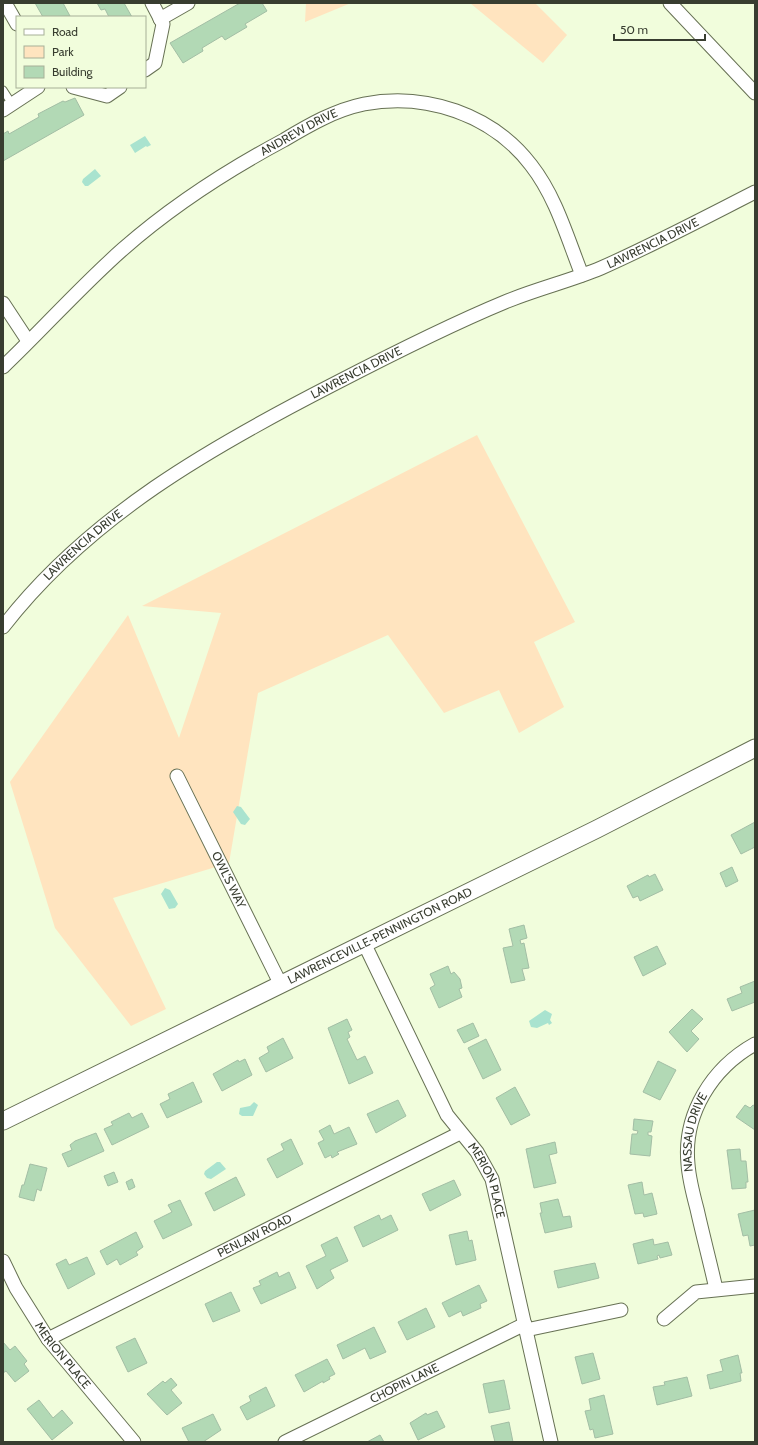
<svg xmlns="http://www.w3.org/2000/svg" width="758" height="1445" viewBox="0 0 758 1445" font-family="Cabin,sans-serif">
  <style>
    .green { fill: #ffe4bf }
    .water { fill: #a9e3cf }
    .building { fill: #b2d9b5; stroke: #a3bea5 }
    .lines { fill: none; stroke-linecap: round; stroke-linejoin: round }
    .service-casing { stroke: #677154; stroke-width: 9 }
    .minor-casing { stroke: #677154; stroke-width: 15 }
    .tertiary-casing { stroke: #677154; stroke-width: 19 }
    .service { stroke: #fff; stroke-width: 7 }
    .minor { stroke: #fff; stroke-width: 13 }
    .tertiary { stroke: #fff; stroke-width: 17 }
    .labels { text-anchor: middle; stroke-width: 3; stroke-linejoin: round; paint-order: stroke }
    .street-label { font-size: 12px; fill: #383d30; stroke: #f1fddc }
  </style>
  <rect width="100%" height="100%" fill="#f1fddc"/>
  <path class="green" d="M 306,3 L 351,3 L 305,22 Z
    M 470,3 L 535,3 L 567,35 L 543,63 Z
    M 477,435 L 575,622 L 534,642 L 564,707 L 519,733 L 499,690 L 444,713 L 388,635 L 258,693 L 229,863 L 113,898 L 166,1009 L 131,1026 L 55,928 L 10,782 L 128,615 L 179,738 L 221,613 L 142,606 Z"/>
  <path class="water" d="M 145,136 L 151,145 L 147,147 L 146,146 L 135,153 L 130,145 Z
    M 95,169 L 101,176 L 88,186 L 85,186 L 82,182 L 83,179 Z
    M 237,806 L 241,807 L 250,819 L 245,825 L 241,824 L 233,812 Z
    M 165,888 L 170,890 L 178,904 L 175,908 L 169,909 L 161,894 Z
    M 545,1010 L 552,1014 L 550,1020 L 552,1023 L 549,1025 L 548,1023 L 537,1028 L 531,1027 L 529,1021 Z
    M 254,1102 L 258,1105 L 253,1116 L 242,1116 L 239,1114 L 240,1108 L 250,1106 Z
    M 217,1162 L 220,1162 L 226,1169 L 211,1179 L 207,1178 L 204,1174 L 205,1171 Z"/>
  <path class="building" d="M 35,3 L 63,3 L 70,16 L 43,17 Z
    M 97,3 L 124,3 L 132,17 L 109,17 L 105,9 L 101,10 Z
    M 240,3 L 262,3 L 267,11 L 245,24 L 247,27 L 225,40 L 222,36 L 202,48 L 203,51 L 183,63 L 170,43 Z
    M 75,98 L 84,115 L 3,161 L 3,134 L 8,131 L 9,134 L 39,117 L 38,114 L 63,101 L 65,102 Z
    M 755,822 L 755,847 L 741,854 L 731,835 Z
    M 732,867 L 738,881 L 726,887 L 720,873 Z
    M 655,874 L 663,890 L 640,901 L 638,896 L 633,898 L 627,886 L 648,875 L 649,877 Z
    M 524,925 L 527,938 L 520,940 L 521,944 L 524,943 L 529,968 L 522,969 L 525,980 L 511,983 L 503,948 L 513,946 L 509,929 Z
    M 657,946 L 666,964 L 643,976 L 634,957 Z
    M 448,966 L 451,974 L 454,972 L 460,979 L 462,988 L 459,989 L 462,997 L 439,1008 L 430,988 L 435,985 L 430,974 Z
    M 755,981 L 755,1002 L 732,1011 L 727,999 L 742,993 L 740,987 Z
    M 692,1009 L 703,1019 L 691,1031 L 699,1039 L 687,1052 L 669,1032 Z
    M 347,1019 L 352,1030 L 348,1032 L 350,1037 L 347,1039 L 357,1060 L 365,1056 L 373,1073 L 349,1084 L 328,1028 Z
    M 473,1023 L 479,1036 L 464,1043 L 457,1030 Z
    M 283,1038 L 293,1058 L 266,1072 L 259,1058 L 269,1052 L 267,1047 Z
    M 486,1039 L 501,1070 L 483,1079 L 468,1048 Z
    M 245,1059 L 252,1075 L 222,1091 L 213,1074 L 238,1060 L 239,1062 Z
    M 658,1061 L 676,1070 L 660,1100 L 643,1092 Z
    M 193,1082 L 202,1102 L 167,1118 L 160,1104 L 170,1099 L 168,1094 Z
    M 515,1087 L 530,1115 L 511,1125 L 496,1098 Z
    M 398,1100 L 406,1116 L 376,1133 L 367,1114 Z
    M 745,1105 L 750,1108 L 753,1105 L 755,1106 L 755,1130 L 736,1117 Z
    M 129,1113 L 132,1118 L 142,1113 L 149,1127 L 112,1145 L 104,1129 L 113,1125 L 111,1122 Z
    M 634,1119 L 653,1121 L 651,1132 L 648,1132 L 648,1135 L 652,1136 L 650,1156 L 630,1154 L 632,1134 L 637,1134 L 638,1131 L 633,1130 Z
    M 330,1125 L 334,1134 L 349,1127 L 357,1144 L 337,1152 L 339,1154 L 332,1158 L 331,1155 L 325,1158 L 318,1143 L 324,1140 L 319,1131 Z
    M 96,1133 L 104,1151 L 68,1167 L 62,1154 L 72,1150 L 70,1145 L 75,1141 Z
    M 291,1139 L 303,1164 L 277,1178 L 267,1159 L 284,1150 L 281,1144 Z
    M 555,1142 L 557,1153 L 549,1155 L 556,1183 L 534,1188 L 526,1149 Z
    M 740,1149 L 741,1161 L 746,1161 L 748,1182 L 746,1182 L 746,1188 L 732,1189 L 727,1150 Z
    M 30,1164 L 47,1168 L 41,1191 L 37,1189 L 34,1201 L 19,1197 L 22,1185 L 24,1185 Z
    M 114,1172 L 118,1182 L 108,1186 L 104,1176 Z
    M 236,1177 L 245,1195 L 214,1211 L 205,1193 Z
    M 132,1179 L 135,1187 L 129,1190 L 126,1182 Z
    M 454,1180 L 461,1195 L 430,1211 L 422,1194 Z
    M 642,1182 L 644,1195 L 652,1193 L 657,1214 L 644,1217 L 643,1213 L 635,1214 L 628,1185 Z
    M 558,1199 L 563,1217 L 570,1216 L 572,1227 L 545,1233 L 540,1213 L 542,1213 L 540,1203 Z
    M 180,1200 L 192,1225 L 163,1239 L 154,1221 L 172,1212 L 168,1205 Z
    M 755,1210 L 755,1245 L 750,1246 L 748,1235 L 743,1236 L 738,1214 Z
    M 379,1215 L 381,1220 L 391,1215 L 398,1230 L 363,1247 L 354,1227 Z
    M 467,1231 L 469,1241 L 472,1240 L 476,1260 L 456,1265 L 449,1235 Z
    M 136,1232 L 143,1247 L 136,1252 L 138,1255 L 120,1265 L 117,1259 L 107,1265 L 100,1251 Z
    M 337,1237 L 348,1261 L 330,1270 L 334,1278 L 317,1289 L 306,1266 L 326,1256 L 321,1245 Z
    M 653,1239 L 654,1245 L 668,1242 L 672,1255 L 660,1258 L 659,1255 L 657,1256 L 658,1259 L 638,1264 L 633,1244 Z
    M 87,1257 L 95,1274 L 68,1289 L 56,1264 L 66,1259 L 69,1265 Z
    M 595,1263 L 599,1278 L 558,1288 L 554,1271 Z
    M 277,1272 L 279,1277 L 289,1272 L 296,1288 L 261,1304 L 253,1288 L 261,1285 L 259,1281 Z
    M 479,1285 L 487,1301 L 480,1304 L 481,1308 L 463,1316 L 461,1311 L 449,1317 L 442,1303 Z
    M 231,1292 L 240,1311 L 213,1322 L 205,1304 Z
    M 426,1308 L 435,1327 L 407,1340 L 398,1322 Z
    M 374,1327 L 386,1352 L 370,1359 L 365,1348 L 343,1359 L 337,1345 Z
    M 135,1338 L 147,1363 L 128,1372 L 116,1347 Z
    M 3,1342 L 10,1350 L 15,1346 L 27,1361 L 24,1364 L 29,1371 L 15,1382 L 6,1371 L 3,1373 Z
    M 593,1353 L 600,1379 L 582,1384 L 575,1357 Z
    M 738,1355 L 742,1373 L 740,1373 L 741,1381 L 710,1389 L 707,1375 L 723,1371 L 720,1360 Z
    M 327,1359 L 335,1374 L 329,1377 L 330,1379 L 323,1383 L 323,1381 L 304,1392 L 295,1375 Z
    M 687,1377 L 692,1396 L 657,1405 L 653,1387 L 665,1385 L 664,1382 Z
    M 171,1378 L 177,1385 L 171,1390 L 182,1403 L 167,1415 L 147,1394 L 163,1381 L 165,1383 Z
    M 504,1380 L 510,1409 L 489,1413 L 483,1384 Z
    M 266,1387 L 275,1406 L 247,1420 L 240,1407 L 251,1401 L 249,1396 Z
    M 604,1395 L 613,1434 L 595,1438 L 593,1429 L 590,1430 L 585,1411 L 591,1410 L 589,1399 Z
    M 39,1400 L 53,1418 L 62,1410 L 73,1423 L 52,1440 L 27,1409 Z
    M 437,1411 L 445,1427 L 418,1440 L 410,1423 L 426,1413 L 427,1415 Z
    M 213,1414 L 221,1430 L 203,1442 L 189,1442 L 182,1428 Z
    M 509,1422 L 513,1442 L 495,1442 L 491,1426 Z
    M 380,1435 L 384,1442 L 367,1442 Z"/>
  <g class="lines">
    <defs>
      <path id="service" d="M 3,90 L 12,104"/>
      <g id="minor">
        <path d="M 5,3 L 17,24"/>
        <path d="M 670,3 L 755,93"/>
        <path d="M 160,19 L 188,3"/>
        <path d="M 145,70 L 155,63 L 163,24 L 152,3"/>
        <path d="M 73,87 L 107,96 L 120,87"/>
        <path d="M 3,110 L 38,87"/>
        <path d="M 3,303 L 28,341"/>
        <path id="s1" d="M 3,367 C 44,328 81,286 123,249 C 172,206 226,171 284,140 C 309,125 335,110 364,104 C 425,92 492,114 531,165 C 556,197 567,237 582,275"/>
        <path id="s2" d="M 3,627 C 89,516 211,447 334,384 C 390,355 447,326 505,302 C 536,289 570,281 601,268 C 653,245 704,218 755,192"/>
        <path id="s3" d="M 177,776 L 281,985"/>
        <path id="s4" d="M 364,943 L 447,1115 L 477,1152 L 492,1179 L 551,1442"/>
        <path id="s5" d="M 3,1261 L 16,1288 L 48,1339 L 134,1442"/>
        <path id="s6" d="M 716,1289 C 710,1262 703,1236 697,1209 C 693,1194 689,1179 688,1164 C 683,1114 712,1068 755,1044"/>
        <path d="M 664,1319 L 696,1292 L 755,1286"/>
        <path d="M 526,1330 L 621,1310"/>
        <path id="s7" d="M 48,1339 L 460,1133"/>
        <path id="s8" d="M 285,1442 L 525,1324"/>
      </g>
      <g id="tertiary">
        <path id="s9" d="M 3,1121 L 597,829 L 755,748"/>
      </g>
    </defs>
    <use href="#service" class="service-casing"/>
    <use href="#minor" class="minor-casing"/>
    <use href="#tertiary" class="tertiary-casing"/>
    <use href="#service" class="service"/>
    <use href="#minor" class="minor"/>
    <use href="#tertiary" class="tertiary"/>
  </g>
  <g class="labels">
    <g class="street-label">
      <text dy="4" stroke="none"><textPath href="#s1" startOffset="380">ANDREW DRIVE</textPath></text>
      <text dy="4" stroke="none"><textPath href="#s2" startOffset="763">LAWRENCIA DRIVE</textPath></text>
      <text dy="4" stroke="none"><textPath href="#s2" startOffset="439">LAWRENCIA DRIVE</textPath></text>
      <text dy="4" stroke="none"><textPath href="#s2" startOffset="115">LAWRENCIA DRIVE</textPath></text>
      <text dy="4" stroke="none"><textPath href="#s3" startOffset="116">OWL'S WAY</textPath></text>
      <text dy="4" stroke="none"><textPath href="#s9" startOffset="420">LAWRENCEVILLE-PENNINGTON ROAD</textPath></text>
      <text dy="4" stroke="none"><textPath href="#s6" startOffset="161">NASSAU DRIVE</textPath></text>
      <text dy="4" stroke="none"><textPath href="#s4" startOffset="269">MERION PLACE</textPath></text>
      <text dy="4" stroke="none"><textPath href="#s7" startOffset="231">PENLAW ROAD</textPath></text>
      <text dy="4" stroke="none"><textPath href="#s5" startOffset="112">MERION PLACE</textPath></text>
      <text dy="4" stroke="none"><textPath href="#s8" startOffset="133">CHOPIN LANE</textPath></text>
    </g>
  </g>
  <rect width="758" height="1445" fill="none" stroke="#383d30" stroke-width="8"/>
  <rect x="16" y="16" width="130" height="72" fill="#f1fddc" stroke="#a7b097"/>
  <rect x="24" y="29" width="20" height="6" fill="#ffffff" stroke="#a7b097"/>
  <text x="52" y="36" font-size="12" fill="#383d30">Road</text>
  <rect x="24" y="46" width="20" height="12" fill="#ffe4bf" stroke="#a7b097"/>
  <text x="52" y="56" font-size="12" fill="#383d30">Park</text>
  <rect x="24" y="66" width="20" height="12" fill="#b2d9b5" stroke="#a7b097"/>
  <text x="52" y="76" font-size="12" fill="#383d30">Building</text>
  <path d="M614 34v6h91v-6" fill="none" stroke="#383d30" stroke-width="2"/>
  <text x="620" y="34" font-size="12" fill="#383d30" stroke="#f1fddc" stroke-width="3" paint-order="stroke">50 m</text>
</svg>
